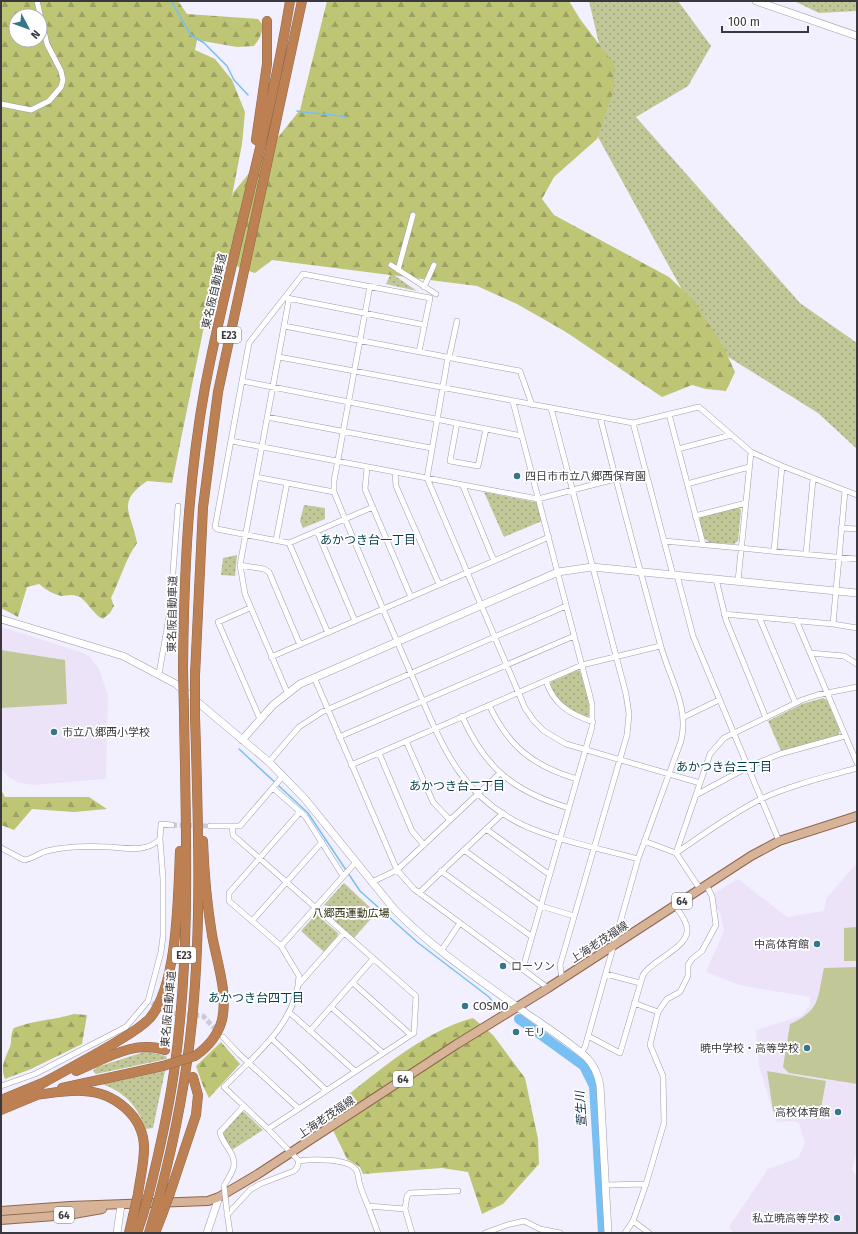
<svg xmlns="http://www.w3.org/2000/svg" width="858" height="1234" viewBox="0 0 858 1234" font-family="'Fira Sans','Noto Sans JP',sans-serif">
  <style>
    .education { fill: #ede3f8 }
    .green { fill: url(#green-dots) }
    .forest { fill: url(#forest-firs); fill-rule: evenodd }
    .pitch { fill: #c2c797 }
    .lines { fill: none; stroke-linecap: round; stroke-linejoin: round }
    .stream { stroke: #78c0f3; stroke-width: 1.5 }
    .river { stroke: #78c0f3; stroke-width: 10 }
    .street-tunnel { stroke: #cdcad8; stroke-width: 5; stroke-dasharray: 5 2.5; stroke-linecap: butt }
    .street-casing { stroke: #a09dab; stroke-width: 6 }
    .secondary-casing { stroke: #a09dab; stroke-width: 8 }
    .primary-casing { stroke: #8f674c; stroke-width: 10 }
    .highway-casing { stroke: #8f674c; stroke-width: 10 }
    .street { stroke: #fff; stroke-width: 5 }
    .secondary { stroke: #fff; stroke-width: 7 }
    .primary { stroke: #d7b398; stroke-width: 8 }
    .highway { stroke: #bd8053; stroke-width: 9 }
    .street-bridge-casing { stroke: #a09dab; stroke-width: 6; stroke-linecap: butt }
    .highway-bridge-casing { stroke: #8f674c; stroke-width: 10; stroke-linecap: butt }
    .street-bridge { stroke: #fff; stroke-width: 5 }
    .highway-bridge { stroke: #bd8053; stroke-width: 9 }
    .poi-dot { fill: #37768a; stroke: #fff; stroke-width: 1.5 }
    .labels { text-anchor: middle; stroke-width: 3.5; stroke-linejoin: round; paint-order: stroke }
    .shield { fill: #fff; stroke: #747478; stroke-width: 1 }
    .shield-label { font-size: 10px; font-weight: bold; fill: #39383e }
    .street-label { font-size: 11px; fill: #39383e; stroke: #fff }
    .poi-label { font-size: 11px; fill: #39383e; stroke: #fff; text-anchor: start }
    .park-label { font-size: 11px; fill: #313310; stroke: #fff }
    .neighbourhood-label { font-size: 12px; fill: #043d4d; stroke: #fff }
    .water-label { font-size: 12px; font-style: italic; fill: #0e2e42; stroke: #fff }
  </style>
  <defs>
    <pattern id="green-dots" width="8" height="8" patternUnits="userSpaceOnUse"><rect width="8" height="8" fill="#c2c797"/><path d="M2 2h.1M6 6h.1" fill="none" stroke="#9fa37d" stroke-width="1.8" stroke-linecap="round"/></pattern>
    <pattern id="forest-firs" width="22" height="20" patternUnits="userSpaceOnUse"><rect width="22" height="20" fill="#bec575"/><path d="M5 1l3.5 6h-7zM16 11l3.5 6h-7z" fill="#9ba161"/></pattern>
  </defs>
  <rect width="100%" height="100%" fill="#f2efff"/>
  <path class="education" d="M 1,627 L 84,653 L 90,657 L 99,669 L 108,695 L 106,779 L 33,785 L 17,782 L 9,777 L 1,769 Z
    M 857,863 L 857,1150 L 852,1170 L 857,1177 L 857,1233 L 734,1233 L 729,1227 L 768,1169 L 798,1158 L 805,1144 L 799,1123 L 794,1121 L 776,1122 L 759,1066 L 756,1030 L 801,1016 L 810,1006 L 810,997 L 739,985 L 706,972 L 724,931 L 720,913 L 710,896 L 738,879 L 787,917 L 824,911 L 826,899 Z"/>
  <path class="green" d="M 589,1 L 678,1 L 711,46 L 688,86 L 636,117 L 800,303 L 857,343 L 857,449 L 818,413 L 714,348 L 593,128 L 603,61 Z
    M 794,1 L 857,1 L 857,11 L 819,13 Z
    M 391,273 L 417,291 L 386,284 Z
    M 484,492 L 535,502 L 537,503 L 542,521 L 504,537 Z
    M 304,505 L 325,508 L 325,519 L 303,528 L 300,521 Z
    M 738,507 L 741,510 L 738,541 L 734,544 C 708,542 706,548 698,521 L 701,517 Z
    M 237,555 L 235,576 L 221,575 L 223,558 Z
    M 578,670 L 580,671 L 589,702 L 590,715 L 587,718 C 567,709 560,704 550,685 L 551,682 Z
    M 823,698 L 827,700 L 840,731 L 838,735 L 781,751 L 768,721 L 802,704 Z
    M 344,883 L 376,913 L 354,938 L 331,917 L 334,913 L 324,905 Z
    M 316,914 L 338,933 L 337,937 L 324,952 L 301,931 Z
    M 147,1051 L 166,1056 L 167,1059 L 96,1074 L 93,1071 L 97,1067 Z
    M 165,1071 L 153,1128 L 146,1129 C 137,1106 126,1093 102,1084 Z
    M 241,1112 L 244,1112 L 263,1130 L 232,1150 L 223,1136 L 223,1133 Z"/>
  <path class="forest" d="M 1,1 L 178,1 L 187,14 L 258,19 L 264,26 L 259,39 L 254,46 L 237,47 L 197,40 L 195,50 L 215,59 L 232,80 L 245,112 L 242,144 L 231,201 L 233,193 L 300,110 L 327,1 L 569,1 L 580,19 L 614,64 L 614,89 L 597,139 L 554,177 L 542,199 L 554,215 L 669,277 L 693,300 L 723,346 L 735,372 L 726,391 L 706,389 L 692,385 L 662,397 L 566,332 L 517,304 L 477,286 L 272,260 L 255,273 L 240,268 L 219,253 L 172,483 L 147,481 C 115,503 132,513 137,543 C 125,560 121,578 111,598 L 114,606 L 110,613 L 103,619 C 92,614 86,598 77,596 C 72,594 66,596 61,596 C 53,594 45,589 39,584 L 27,587 L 18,617 L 1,608 ZM 16,16 L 40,16 L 40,40 L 16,40 Z
    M 1,790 L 5,797 L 89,797 L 107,809 L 74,812 L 32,809 L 14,830 L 1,825 Z
    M 74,1014 L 87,1015 L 82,1044 L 31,1069 L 5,1079 C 0,1067 5,1058 10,1047 C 12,1041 10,1034 14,1028 C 34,1020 54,1020 74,1014 Z
    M 473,1018 L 493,1035 L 525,1078 L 538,1139 L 539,1164 L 503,1204 L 482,1214 L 468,1172 L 442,1168 L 363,1174 L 360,1167 L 347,1159 L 333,1130 L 338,1103 C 377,1072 424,1031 473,1018 Z
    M 221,1042 L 240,1064 L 209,1098 L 203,1086 L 196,1066 Z"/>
  <path class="pitch" d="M 1,650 L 65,660 L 67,704 L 1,708 Z
    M 857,927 L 857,961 L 844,961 L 844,928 Z
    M 857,967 L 857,1084 L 789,1073 L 783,1067 L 790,1024 C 821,1010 817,999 824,968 Z
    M 767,1071 L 826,1081 L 819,1119 L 773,1111 Z"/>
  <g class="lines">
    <path class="stream" d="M 171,1 L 191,35 L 204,43 L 227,66 L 234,80 L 248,95
      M 297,111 C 313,114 329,113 345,117
      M 239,749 L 308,813 L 346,870
      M 348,873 L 360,891 L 417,942 L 489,997 L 496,1006"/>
    <path class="river" d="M 519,1019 L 584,1066 L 594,1086 L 603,1233"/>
    <path class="street-tunnel" d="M 172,825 L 210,826
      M 152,1003 L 170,1013 L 203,1016 L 218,1032"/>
    <defs>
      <path id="street" d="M 1,104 L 31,110 L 49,101 L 61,87 L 63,80 L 61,71 L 47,44 L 37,1
        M 391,265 L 436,294
        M 398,270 L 413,215
        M 370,286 L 334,481 L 334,492 L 345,519 L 289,543 L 217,529 L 215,527 L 249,343 L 303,274 L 430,298 L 419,352
        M 424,287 L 434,265
        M 287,298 L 425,325
        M 284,326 L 520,371 L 532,405
        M 279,357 L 633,423 L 699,407 L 751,452 L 782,466 L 857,495
        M 448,357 L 427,478 L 525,708 L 534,721 L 544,731 L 566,744 L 700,783
        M 449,358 L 457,321
        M 242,381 L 522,436
        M 513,402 L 592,704 L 592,727 L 523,968
        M 551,408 L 626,694 L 629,714 L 627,735 L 560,965 L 562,979
        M 669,414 L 703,544
        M 267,417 L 431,448
        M 457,423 L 450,461 L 478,466 L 486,429
        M 633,423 L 673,575
        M 231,441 L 538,499 L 646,471
        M 678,449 L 731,435
        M 367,467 L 365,489 L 411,597 L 383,609 L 345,519 L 373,507
        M 395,472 L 396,486 L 439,584
        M 256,477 L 334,492
        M 687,484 L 749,467
        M 463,486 L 494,561
        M 695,516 L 746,503
        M 841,528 L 857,529
        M 317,531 L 355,621
        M 276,540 L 287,483
        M 664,541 L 857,559
        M 289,543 L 328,633
        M 774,551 L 782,466
        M 806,554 L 813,479
        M 240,565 L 264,569 L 269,572 L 300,645
        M 677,575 L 693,636 L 779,841
        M 716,579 L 726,620 L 766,718
        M 738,581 L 751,452
        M 411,597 L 549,537
        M 250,608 L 218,622 L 260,719
        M 724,614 L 833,624 L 857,628
        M 759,617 L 795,702
        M 796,620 L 857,763
        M 833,624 L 845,491
        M 810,653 L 844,656 L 857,664
        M 271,657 L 383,609 C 395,637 407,664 419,692 C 444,751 463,797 525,826 C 559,841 602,849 638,859
        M 159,674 L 170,611 L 178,506
        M 314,677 L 397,870 L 414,889 L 548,988
        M 546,681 C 554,705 570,714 593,722
        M 287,692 L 245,594 L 240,565 L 289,299
        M 489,705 C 509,747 533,766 577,779
        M 462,716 C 485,769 515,792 569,808
        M 684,717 L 719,700
        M 339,737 L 574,636
        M 406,741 L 433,802 L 450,820
        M 379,753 L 412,831 L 424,845
        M 269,762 L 299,727 L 322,712 L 566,606
        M 351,765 L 582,665 L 660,646
        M 273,788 L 305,816 L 343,876
        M 696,795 L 748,767 L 780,754 L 845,736
        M 300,812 L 229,893 L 229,901 L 281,946 L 299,976 C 297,1023 254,1056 224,1087 L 268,1129 L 299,1161 C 312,1159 349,1158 356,1170 C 359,1174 358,1180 360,1185 C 362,1192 365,1199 368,1206 L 405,1209 L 412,1233
        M 210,826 L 240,826 L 283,776
        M 232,826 L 233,835 L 416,996 L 414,1033 L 268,1129
        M 486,829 L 550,875
        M 644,841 L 676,853 L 700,889
        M 1,848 L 24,860 C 33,859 39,853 47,851 C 67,846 89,846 109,847 C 127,848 146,853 160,839
        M 464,850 L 541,906 L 574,916
        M 676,853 L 710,754 L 724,738 L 802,700 L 817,695 L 857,687
        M 676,853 C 704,834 731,814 761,799 C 791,785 825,777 857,768
        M 441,871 L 531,936
        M 372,882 L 397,870 L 500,773
        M 419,893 L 503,813
        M 252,921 L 322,842
        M 281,946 L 356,862
        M 441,951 L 460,923
        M 606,974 L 640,983
        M 353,983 L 411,1035
        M 299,984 L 344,933
        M 634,1003 L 658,1012
        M 331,1007 L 383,1053
        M 289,1012 L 355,1071
        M 310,1031 L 373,959
        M 588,1036 L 620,1053 L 643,975 C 652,959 695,946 686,924 C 684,918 679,911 675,906
        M 223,1037 L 239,1054 L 298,1108
        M 271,1038 L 326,1090
        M 581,1054 L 585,1047 L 638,859 L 681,741 C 690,706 668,676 660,643 C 639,567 619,492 600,417
        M 1,1086 L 35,1074 L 126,1027 L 148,1001 L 161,952 L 163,936 L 163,879 L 160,839 L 161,824 L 172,825
        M 606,1185 L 646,1184
        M 224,1186 C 227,1180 231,1175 233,1169 C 238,1154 222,1145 220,1132 L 244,1106
        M 368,1206 L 378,1233
        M 405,1209 L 407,1196 L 410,1193 L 458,1191
        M 227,1212 L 230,1233
        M 227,1215 L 250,1190 L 260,1184 L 294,1171 L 297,1168 L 299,1161
        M 485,1233 L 507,1225 L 524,1221 L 540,1229 L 560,1233
        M 625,1233 L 633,1221
        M 649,1233 L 633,1221 L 646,1184 L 664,1123 L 663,1076 L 650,1045 L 658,1012 L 667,999 L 680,992 L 688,976 L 688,965 L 692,959 L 702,951 L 716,925 L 712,896 L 706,885"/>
      <path id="secondary" d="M 756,1 L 857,36
        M 1,619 L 123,656 L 176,684 L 269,762 L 305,799 L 394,909 C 430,946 474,976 516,1006 C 539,1023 565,1038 587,1058 C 594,1065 598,1075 600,1085 L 608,1233
        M 242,740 L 273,705 L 300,684 L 558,572 L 592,567 L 857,593
        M 117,1233 L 121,1205
        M 207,1233 L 219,1197"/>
      <path id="primary" d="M 1,1211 L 70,1206 L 208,1201 L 219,1197 L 258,1174 L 457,1044 L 548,988 L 751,856 L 779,841 L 857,816
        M 1,1220 L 68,1215 L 102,1209"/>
      <path id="highway" d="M 256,140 L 267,64 L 267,21
        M 183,668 C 184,574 188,480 205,387 C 230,257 269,131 290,1
        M 195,675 L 203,507 L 218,392 L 302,1
        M 195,1056 C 208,1047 218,1035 222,1020 C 228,993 217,962 212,935 C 207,904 204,873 203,841
        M 76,1071 C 104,1060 134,1039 165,1050
        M 41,1084 C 65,1071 89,1058 113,1044 C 126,1036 140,1029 150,1018 C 178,985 178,894 180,851
        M 62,1088 L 163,1066
        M 36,1095 C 52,1093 67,1090 83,1091 C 114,1092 144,1116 144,1148 C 144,1164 140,1179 138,1194
        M 1,1100 L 45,1082
        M 1,1110 L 42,1093
        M 149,1193 C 159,1153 168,1113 174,1072 C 191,953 186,832 184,713
        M 170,1193 L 196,1115 L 198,1095 L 193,1077
        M 160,1194 C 175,1137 186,1080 192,1021 C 202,921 198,817 195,716
        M 129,1233 L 133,1216
        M 137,1233 L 143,1215
        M 149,1233 L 154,1216
        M 155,1233 L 162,1215"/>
    </defs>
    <use href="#street" class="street-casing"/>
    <use href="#secondary" class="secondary-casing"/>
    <use href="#primary" class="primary-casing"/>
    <use href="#highway" class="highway-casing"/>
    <use href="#street" class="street"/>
    <use href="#secondary" class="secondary"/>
    <use href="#primary" class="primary"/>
    <use href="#highway" class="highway"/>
    <defs>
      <path id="street-bridge" d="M 224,1186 L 227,1212"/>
      <path id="highway-bridge" d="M 183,668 L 184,713
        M 195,675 L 195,716
        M 163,1066 L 195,1056
        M 143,1215 L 149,1193
        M 162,1215 L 170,1193
        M 133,1216 L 138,1194
        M 154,1216 L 160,1194"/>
    </defs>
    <use href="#street-bridge" class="street-bridge-casing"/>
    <use href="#highway-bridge" class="highway-bridge-casing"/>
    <use href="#street-bridge" class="street-bridge"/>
    <use href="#highway-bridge" class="highway-bridge"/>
  </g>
  <g class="poi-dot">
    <circle cx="517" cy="476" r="4"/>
    <circle cx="54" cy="732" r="4"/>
    <circle cx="817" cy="944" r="4"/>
    <circle cx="503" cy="966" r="4"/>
    <circle cx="465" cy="1006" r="4"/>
    <circle cx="516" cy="1032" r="4"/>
    <circle cx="807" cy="1048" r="4"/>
    <circle cx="838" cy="1112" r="4"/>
    <circle cx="837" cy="1218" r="4"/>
  </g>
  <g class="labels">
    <g class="shield">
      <rect x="217" y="327" width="24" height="16" rx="3"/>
      <rect x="672" y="893" width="20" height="16" rx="3"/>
      <rect x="172" y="947" width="24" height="16" rx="3"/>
      <rect x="393" y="1071" width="20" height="16" rx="3"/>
      <rect x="54" y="1207" width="20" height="16" rx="3"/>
    </g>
    <g class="shield-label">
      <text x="229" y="339">E23</text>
      <text x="682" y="905">64</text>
      <text x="184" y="959">E23</text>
      <text x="403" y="1083">64</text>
      <text x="64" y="1219">64</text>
    </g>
    <g class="street-label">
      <text transform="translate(214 291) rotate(-77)" y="4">東名阪自動車道</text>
      <text transform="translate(172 614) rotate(-89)" y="4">東名阪自動車道</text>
      <text transform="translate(599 942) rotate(-33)" y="4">上海老茂福線</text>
      <text transform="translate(168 1009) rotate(-85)" y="4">東名阪自動車道</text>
      <text transform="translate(326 1117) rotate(-34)" y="4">上海老茂福線</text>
    </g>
    <g class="poi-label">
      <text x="525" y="480">四日市市立八郷西保育園</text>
      <text x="62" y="736">市立八郷西小学校</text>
      <text x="809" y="948" text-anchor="end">中高体育館</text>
      <text x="511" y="970">ローソン</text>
      <text x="473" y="1010">COSMO</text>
      <text x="524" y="1036">モリ</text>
      <text x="799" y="1052" text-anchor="end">暁中学校・高等学校</text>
      <text x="830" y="1116" text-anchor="end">高校体育館</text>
      <text x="829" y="1222" text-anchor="end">私立暁高等学校</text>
    </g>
    <g class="park-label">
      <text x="351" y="917">八郷西運動広場</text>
    </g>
    <g class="neighbourhood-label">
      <text x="368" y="544">あかつき台一丁目</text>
      <text x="724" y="771">あかつき台三丁目</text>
      <text x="457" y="790">あかつき台二丁目</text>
      <text x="256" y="1002">あかつき台四丁目</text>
    </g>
    <g class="water-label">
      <text transform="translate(581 1109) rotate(-94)" y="4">萱生川</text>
    </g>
  </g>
  <rect width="858" height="1234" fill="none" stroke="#39383e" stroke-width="4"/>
  <g transform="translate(28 28) rotate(131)"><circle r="19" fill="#ffffff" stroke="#b0afb2"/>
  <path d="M0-3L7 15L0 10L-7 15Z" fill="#37768a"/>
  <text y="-6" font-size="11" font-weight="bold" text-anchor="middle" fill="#39383e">N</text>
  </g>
  <path d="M722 26v6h86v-6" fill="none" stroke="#39383e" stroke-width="2"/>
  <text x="728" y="26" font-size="12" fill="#39383e" stroke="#ffffff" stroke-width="3" paint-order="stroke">100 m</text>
</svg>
